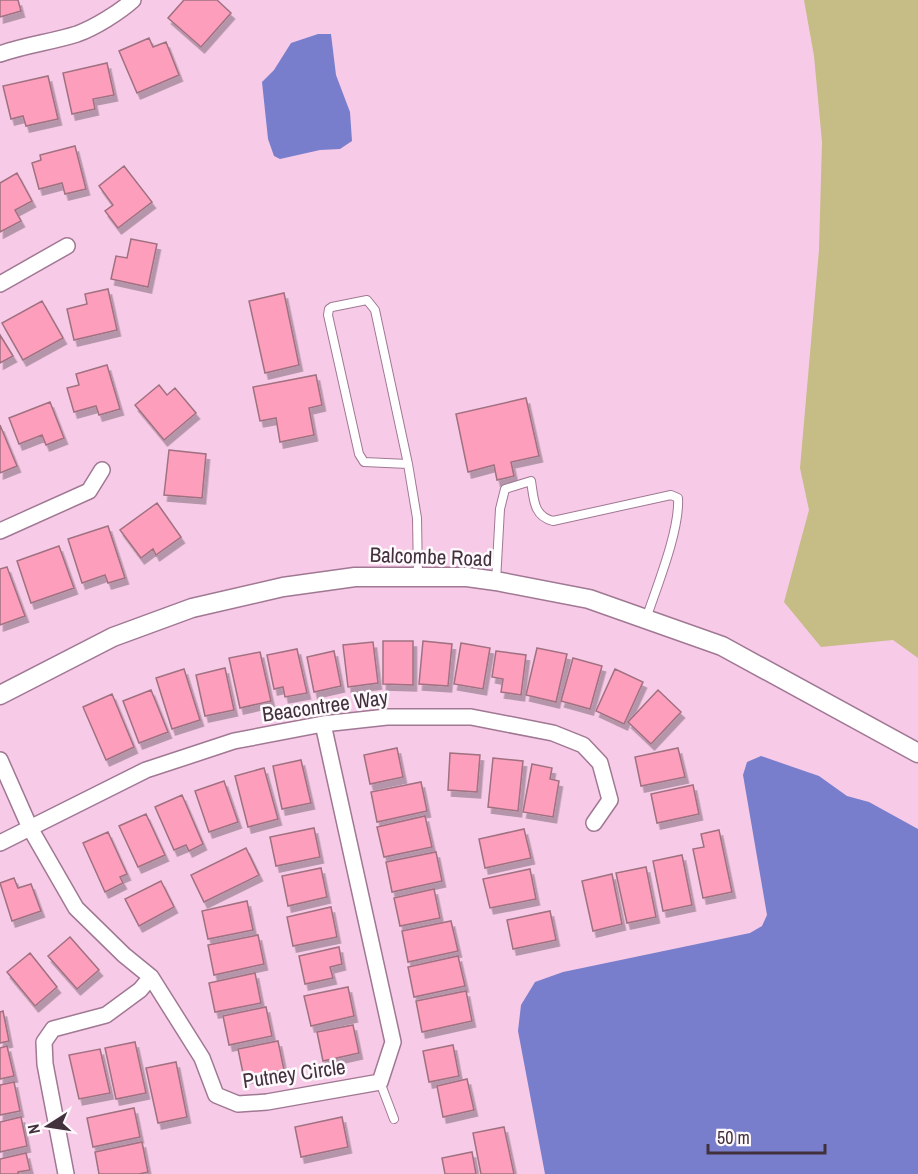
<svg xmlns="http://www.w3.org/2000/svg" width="918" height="1174" viewBox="0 0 918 1174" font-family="'Archivo Narrow',sans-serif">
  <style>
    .green { fill: #c5bc86 }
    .water { fill: #787ecc }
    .building { fill: #fc9ebc; stroke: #a07180; stroke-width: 1.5; filter: url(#shadow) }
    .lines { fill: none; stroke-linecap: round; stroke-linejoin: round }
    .service-casing { stroke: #a07893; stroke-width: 10 }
    .minor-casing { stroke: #a07893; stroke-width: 18 }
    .tertiary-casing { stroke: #a07893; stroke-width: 21 }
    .service { stroke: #fff; stroke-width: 8 }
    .minor { stroke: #fff; stroke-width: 15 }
    .tertiary { stroke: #fff; stroke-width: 18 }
    .labels { text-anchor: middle; stroke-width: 5; stroke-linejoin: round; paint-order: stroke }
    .street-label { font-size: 21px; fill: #42313c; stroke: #fef9fc }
  </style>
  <defs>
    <filter id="shadow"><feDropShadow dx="3.5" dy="6" stdDeviation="0" flood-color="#0004"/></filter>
  </defs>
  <rect width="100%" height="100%" fill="#f7cbe7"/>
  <path class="green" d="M 804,0 L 918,0 L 918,658 L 893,640 L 821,647 L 784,602 L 809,510 L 800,468 L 819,250 L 822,142 L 814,56 Z"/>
  <path class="water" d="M 318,34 L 331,34 L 336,75 L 350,112 L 352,141 L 340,149 L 320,150 L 280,159 L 274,156 L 268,139 L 262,82 L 274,70 L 291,43 Z
    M 761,756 L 819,776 L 847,796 L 869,802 L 918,829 L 918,1174 L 545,1174 L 518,1031 L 521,1005 L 535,982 L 563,972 L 750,933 L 762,926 L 767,915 L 743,775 L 747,762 Z"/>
  <path class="building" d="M 0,0 L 18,0 L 21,11 L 0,17 Z
    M 184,0 L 217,0 L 231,13 L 201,47 L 168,18 Z
    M 149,38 L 153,47 L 166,42 L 179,75 L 137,93 L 119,51 Z
    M 107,63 L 114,95 L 93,99 L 95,109 L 72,114 L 63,73 Z
    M 48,76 L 58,119 L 26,126 L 23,116 L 11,119 L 3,86 Z
    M 75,146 L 86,189 L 65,194 L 62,183 L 39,189 L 32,163 L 41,160 L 40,155 Z
    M 124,166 L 152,202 L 118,228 L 105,211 L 113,205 L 99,186 Z
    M 17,173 L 32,201 L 15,210 L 21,221 L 0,232 L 0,183 Z
    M 131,239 L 157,244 L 148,287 L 111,279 L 116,256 L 127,258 Z
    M 108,289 L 117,330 L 74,340 L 67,309 L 87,304 L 85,294 Z
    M 284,293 L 299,365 L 265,373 L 249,301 Z
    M 42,301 L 63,338 L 23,360 L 2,323 Z
    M 0,335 L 13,356 L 0,363 Z
    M 107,365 L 120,409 L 99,415 L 96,406 L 74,412 L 67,388 L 79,385 L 76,374 Z
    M 316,375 L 322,405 L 309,408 L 314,435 L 280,442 L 276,418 L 260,421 L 253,387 Z
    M 159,385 L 167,395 L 175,388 L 196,413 L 164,440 L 135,405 Z
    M 526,398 L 539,456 L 511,462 L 514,476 L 497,480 L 494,465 L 468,472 L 456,414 Z
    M 50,402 L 64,438 L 46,445 L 42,435 L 19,444 L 9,418 Z
    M 0,425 L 17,466 L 0,473 Z
    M 169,450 L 206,454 L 202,498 L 164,495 Z
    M 157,503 L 181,537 L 156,555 L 153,549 L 141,558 L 120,530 Z
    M 108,526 L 125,578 L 108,583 L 105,575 L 82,583 L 68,539 Z
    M 59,546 L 74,588 L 31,603 L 17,561 Z
    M 7,567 L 25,616 L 0,625 L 0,569 Z
    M 383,641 L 413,641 L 413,685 L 383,684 Z
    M 423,641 L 452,644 L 448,686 L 419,684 Z
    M 373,642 L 378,683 L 348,687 L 343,645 Z
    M 461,643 L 490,648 L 483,689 L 454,684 Z
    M 537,648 L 567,654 L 556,702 L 526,695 Z
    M 297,649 L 307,693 L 285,697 L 283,687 L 274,689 L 267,655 Z
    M 334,651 L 341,686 L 314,692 L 307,657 Z
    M 496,651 L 526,655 L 521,695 L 501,692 L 503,679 L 492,677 Z
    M 260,652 L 271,701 L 240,708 L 229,658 Z
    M 573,658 L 602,666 L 590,709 L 561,701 Z
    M 225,668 L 234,710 L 205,716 L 196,675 Z
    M 184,669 L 200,720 L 172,729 L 156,678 Z
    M 615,669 L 643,682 L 624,724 L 596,711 Z
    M 151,690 L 168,732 L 139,743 L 123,701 Z
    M 658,690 L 681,712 L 651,744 L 628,722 Z
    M 112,694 L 134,747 L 106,760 L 83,707 Z
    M 397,748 L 403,777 L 370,784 L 364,755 Z
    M 678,748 L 685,777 L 641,786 L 635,757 Z
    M 450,753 L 480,755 L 477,792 L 448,790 Z
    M 493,758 L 523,761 L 518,811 L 488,807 Z
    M 301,760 L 311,803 L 282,809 L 273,766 Z
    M 532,764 L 552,768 L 550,779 L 559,781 L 553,817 L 523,812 Z
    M 264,768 L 278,819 L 248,827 L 235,776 Z
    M 224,781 L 238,822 L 209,832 L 195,791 Z
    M 421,782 L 427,811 L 377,822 L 371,792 Z
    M 693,785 L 699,814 L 657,823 L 651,794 Z
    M 182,795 L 203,844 L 189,851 L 186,845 L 174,850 L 155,807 Z
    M 146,814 L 165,855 L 138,867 L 119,826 Z
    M 425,816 L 432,847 L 384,857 L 377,827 Z
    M 314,828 L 320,857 L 276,866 L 270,837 Z
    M 524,829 L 531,858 L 485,868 L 479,839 Z
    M 719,830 L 732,892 L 703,898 L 693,849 L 704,847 L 701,834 Z
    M 108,832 L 127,874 L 120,877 L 123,883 L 105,892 L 83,843 Z
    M 246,848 L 259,875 L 204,902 L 191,875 Z
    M 436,852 L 442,881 L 392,892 L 386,862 Z
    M 682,855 L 692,905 L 663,911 L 653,861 Z
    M 646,867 L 656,917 L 627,923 L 616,873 Z
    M 321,868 L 327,897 L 288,906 L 282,876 Z
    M 530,869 L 536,899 L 490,908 L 483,879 Z
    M 612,874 L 622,924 L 593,931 L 582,881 Z
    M 14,878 L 18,888 L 31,884 L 41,911 L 12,921 L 0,883 Z
    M 161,881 L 174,907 L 139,926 L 125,899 Z
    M 434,889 L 440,918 L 400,926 L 394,898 Z
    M 247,901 L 253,930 L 208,939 L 202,911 Z
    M 331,907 L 337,937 L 293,946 L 287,917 Z
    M 550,911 L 556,940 L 513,949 L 507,920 Z
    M 451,921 L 458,951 L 408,962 L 402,931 Z
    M 258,935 L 264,964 L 214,975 L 208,945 Z
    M 70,937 L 99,970 L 77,989 L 48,956 Z
    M 339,947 L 342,964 L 330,967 L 333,978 L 305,984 L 299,956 Z
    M 30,953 L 57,987 L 35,1006 L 7,972 Z
    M 458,956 L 465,986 L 414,997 L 408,967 Z
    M 255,973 L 261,1003 L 215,1012 L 209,983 Z
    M 348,987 L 354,1016 L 311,1026 L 304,996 Z
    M 466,991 L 472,1021 L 422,1032 L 416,1001 Z
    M 266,1007 L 272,1036 L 229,1045 L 223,1016 Z
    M 3,1011 L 9,1041 L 0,1043 L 0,1012 Z
    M 353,1025 L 359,1053 L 323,1061 L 317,1032 Z
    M 278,1041 L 284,1070 L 244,1078 L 238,1049 Z
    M 135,1042 L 146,1093 L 116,1099 L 105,1048 Z
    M 453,1045 L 459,1076 L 429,1082 L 423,1051 Z
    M 7,1046 L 14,1076 L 0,1079 L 0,1048 Z
    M 100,1049 L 110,1093 L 79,1099 L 69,1055 Z
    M 176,1062 L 187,1117 L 158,1123 L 146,1068 Z
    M 467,1079 L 474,1110 L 443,1117 L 437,1086 Z
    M 14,1082 L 20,1111 L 0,1115 L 0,1085 Z
    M 134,1108 L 140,1137 L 93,1147 L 87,1118 Z
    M 21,1117 L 27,1146 L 0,1152 L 0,1122 Z
    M 342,1117 L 348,1147 L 301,1157 L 295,1127 Z
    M 504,1127 L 514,1174 L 481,1174 L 473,1133 Z
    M 142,1142 L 148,1172 L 139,1174 L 99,1174 L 95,1152 Z
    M 472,1152 L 476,1174 L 445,1174 L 442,1158 Z
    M 26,1153 L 30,1170 L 18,1172 L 18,1174 L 0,1174 L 0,1159 Z"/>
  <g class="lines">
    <defs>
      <path id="service" d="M 408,464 L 364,462 L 359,454 L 328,315 L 329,309 L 332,307 L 367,300 L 375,310 L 408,464 L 417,518 L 418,577
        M 496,581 L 500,509 L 505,489 L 531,481 C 534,499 533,516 553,521 L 671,495 L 678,498 C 680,530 657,586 646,619
        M 380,1082 L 394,1119"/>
      <path id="minor" d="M 0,54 C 25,45 52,42 77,34 C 94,28 120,12 133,0
        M 0,284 L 67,246
        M 0,531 L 89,491 L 102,470
        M 0,760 L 30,828 L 76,908 L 124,955 L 151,977 L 202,1058 L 216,1095 L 238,1104 L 267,1102 L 380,1082 L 393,1042 L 323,724
        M 0,843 L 146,770 L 234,741 L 323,724 L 387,717 L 471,717 L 553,733 L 583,745 L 600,763 L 610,800 L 594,823
        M 66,1174 L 45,1064 L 44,1042 L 53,1029 L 106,1015 L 140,990 L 151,977"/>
      <path id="tertiary" d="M 0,695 L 113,637 L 192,608 L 283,587 L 355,577 L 467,577 L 496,581 L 589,599 L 722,646 L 918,753"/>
    </defs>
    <use href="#service" class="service-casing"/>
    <use href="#minor" class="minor-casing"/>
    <use href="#tertiary" class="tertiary-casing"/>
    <use href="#service" class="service"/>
    <use href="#minor" class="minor"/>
    <use href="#tertiary" class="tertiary"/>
  </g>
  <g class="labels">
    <g class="street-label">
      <text transform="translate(431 557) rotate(2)" y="7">Balcombe Road</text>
      <text transform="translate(325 706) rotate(-8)" y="7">Beacontree Way</text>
      <text transform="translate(294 1074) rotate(-8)" y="7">Putney Circle</text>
    </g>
  </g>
  <g transform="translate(48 1126) rotate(258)" stroke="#fef9fc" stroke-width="4.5" paint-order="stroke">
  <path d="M0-4.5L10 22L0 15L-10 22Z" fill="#42313c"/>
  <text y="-9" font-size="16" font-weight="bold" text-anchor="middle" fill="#42313c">N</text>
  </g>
  <path d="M708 1144v9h117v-9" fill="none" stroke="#42313c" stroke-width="3"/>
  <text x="717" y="1144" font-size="18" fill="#42313c" stroke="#fef9fc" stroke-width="4.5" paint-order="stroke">50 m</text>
</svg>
